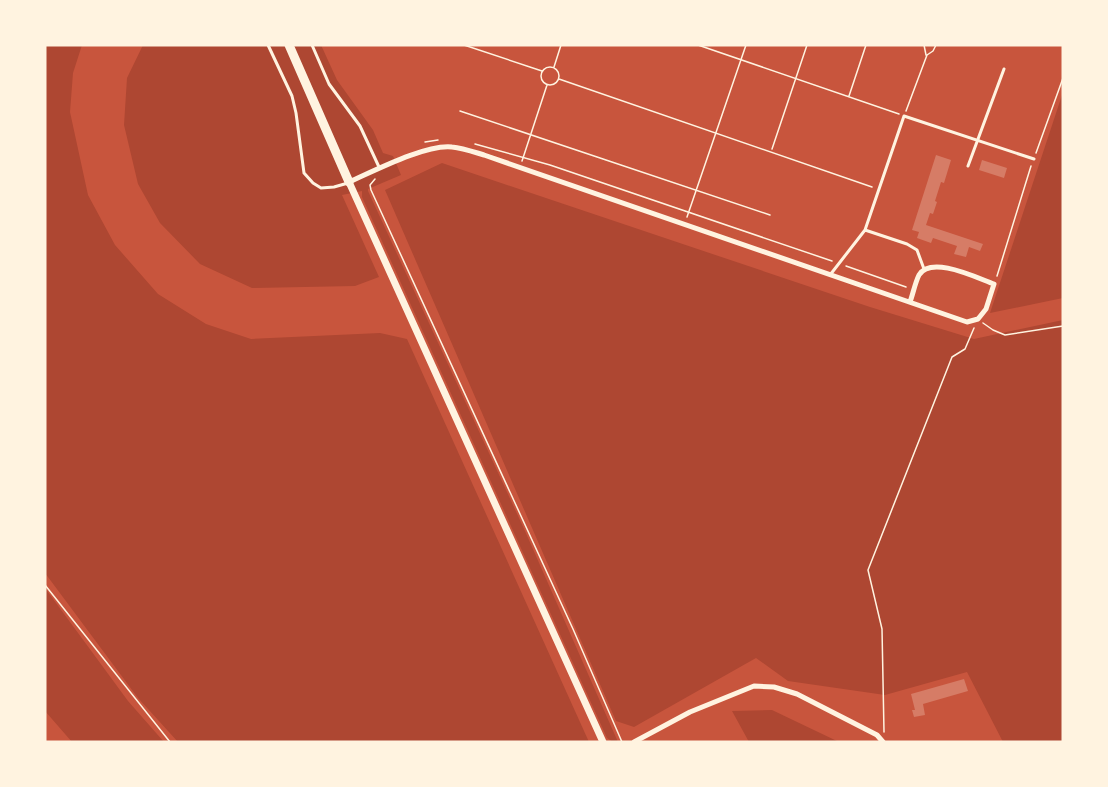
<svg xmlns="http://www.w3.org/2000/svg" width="1108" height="787" viewBox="0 0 1108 787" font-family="Poppins,sans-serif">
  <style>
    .green { fill: #ae4732 }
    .building { fill: #d67c66 }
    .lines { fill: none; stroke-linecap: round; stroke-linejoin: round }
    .path { stroke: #fff3e0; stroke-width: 1.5 }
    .service { stroke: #fff3e0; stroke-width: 3 }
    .minor { stroke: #fff3e0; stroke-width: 5 }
    .tertiary { stroke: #fff3e0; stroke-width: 7 }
    .trunk { stroke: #fff3e0; stroke-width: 9 }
  </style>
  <rect width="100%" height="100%" fill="#c8553d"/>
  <path class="green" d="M 45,45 L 82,45 L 73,73 L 70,112 L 88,195 L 115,245 L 158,294 L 206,324 L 251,339 L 380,333 L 407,339 L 589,742 L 178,742 L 138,698 L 45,573 Z
    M 143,45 L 321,45 L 337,80 L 373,130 L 383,153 L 393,156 L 401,175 L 368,189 L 368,191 L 525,531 L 618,742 L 613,742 L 607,738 L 362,197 L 362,191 L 342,195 L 379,277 L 355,286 L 252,288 L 200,264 L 160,223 L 138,184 L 124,125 L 127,78 Z
    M 1063,92 L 1063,298 L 990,313 Z
    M 442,163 L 870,307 L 974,339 L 1063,320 L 1063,742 L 1003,742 L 967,672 L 885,695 L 788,681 L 756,658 L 634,727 L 616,721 L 385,190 Z
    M 45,588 L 128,701 L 164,742 L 72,742 L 45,711 Z
    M 772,710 L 839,742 L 749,742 L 732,711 Z"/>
  <path class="building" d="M 936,155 L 951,160 L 944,183 L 941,182 L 935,201 L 937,202 L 933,214 L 930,213 L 926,225 L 983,244 L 980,251 L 969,247 L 966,257 L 954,254 L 957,246 L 933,238 L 931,243 L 917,238 L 919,232 L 912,230 Z
    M 982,160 L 1007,168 L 1004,178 L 979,170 Z
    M 964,679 L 968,691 L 923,704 L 925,715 L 914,717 L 912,710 L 915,710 L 911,694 Z"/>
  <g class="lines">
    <path class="path" d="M 464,45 L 542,71
      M 698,45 L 899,114
      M 924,45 L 926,55
      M541 76a9 9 0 1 1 18 0a9 9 0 1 1-18 0Z
      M 554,67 L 561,45
      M 559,79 L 872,187
      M 849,96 L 866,45
      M 460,111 L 770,215
      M 906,111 L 927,55 L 933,51 L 936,45
      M 425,142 L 438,140
      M 475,144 L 550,165 L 832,261
      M 772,149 L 807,45
      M 1036,153 L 1063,78
      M 522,161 L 547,85
      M 375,179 L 370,185 L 371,190 L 573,629 L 622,742
      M 687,217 L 746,45
      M 846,266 L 906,287
      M 997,276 L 1031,166
      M 983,323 L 993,330 L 1005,335 L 1063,326
      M 45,585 L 170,742
      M 884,732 L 882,629 L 868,570 L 952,357 L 965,349 L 974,328"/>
    <path class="service" d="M 268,45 L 292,96 L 296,113 L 304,173 L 313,183 L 321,188 L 334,187 L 348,183
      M 312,45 L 329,84 L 360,126 L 379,167
      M 968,166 L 1004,69
      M 865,230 L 904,116 L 1034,159
      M 830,275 L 865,230 L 907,244 L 917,250 L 924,269"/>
    <path class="minor" d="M 349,182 C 374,171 426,144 452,147 C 463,148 474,152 484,155 L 967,322 L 978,319 L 986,309 L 994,284 C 977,278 931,255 919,275 C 915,283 913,294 910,302
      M 634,742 L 690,712 L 754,686 L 774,687 L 797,694 L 877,735 L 883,742"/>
    <path class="tertiary" d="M 349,182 L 603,742"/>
    <path class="trunk" d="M 289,45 L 349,182"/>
  </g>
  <rect width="1108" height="787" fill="none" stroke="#fff3e0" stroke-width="93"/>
</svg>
